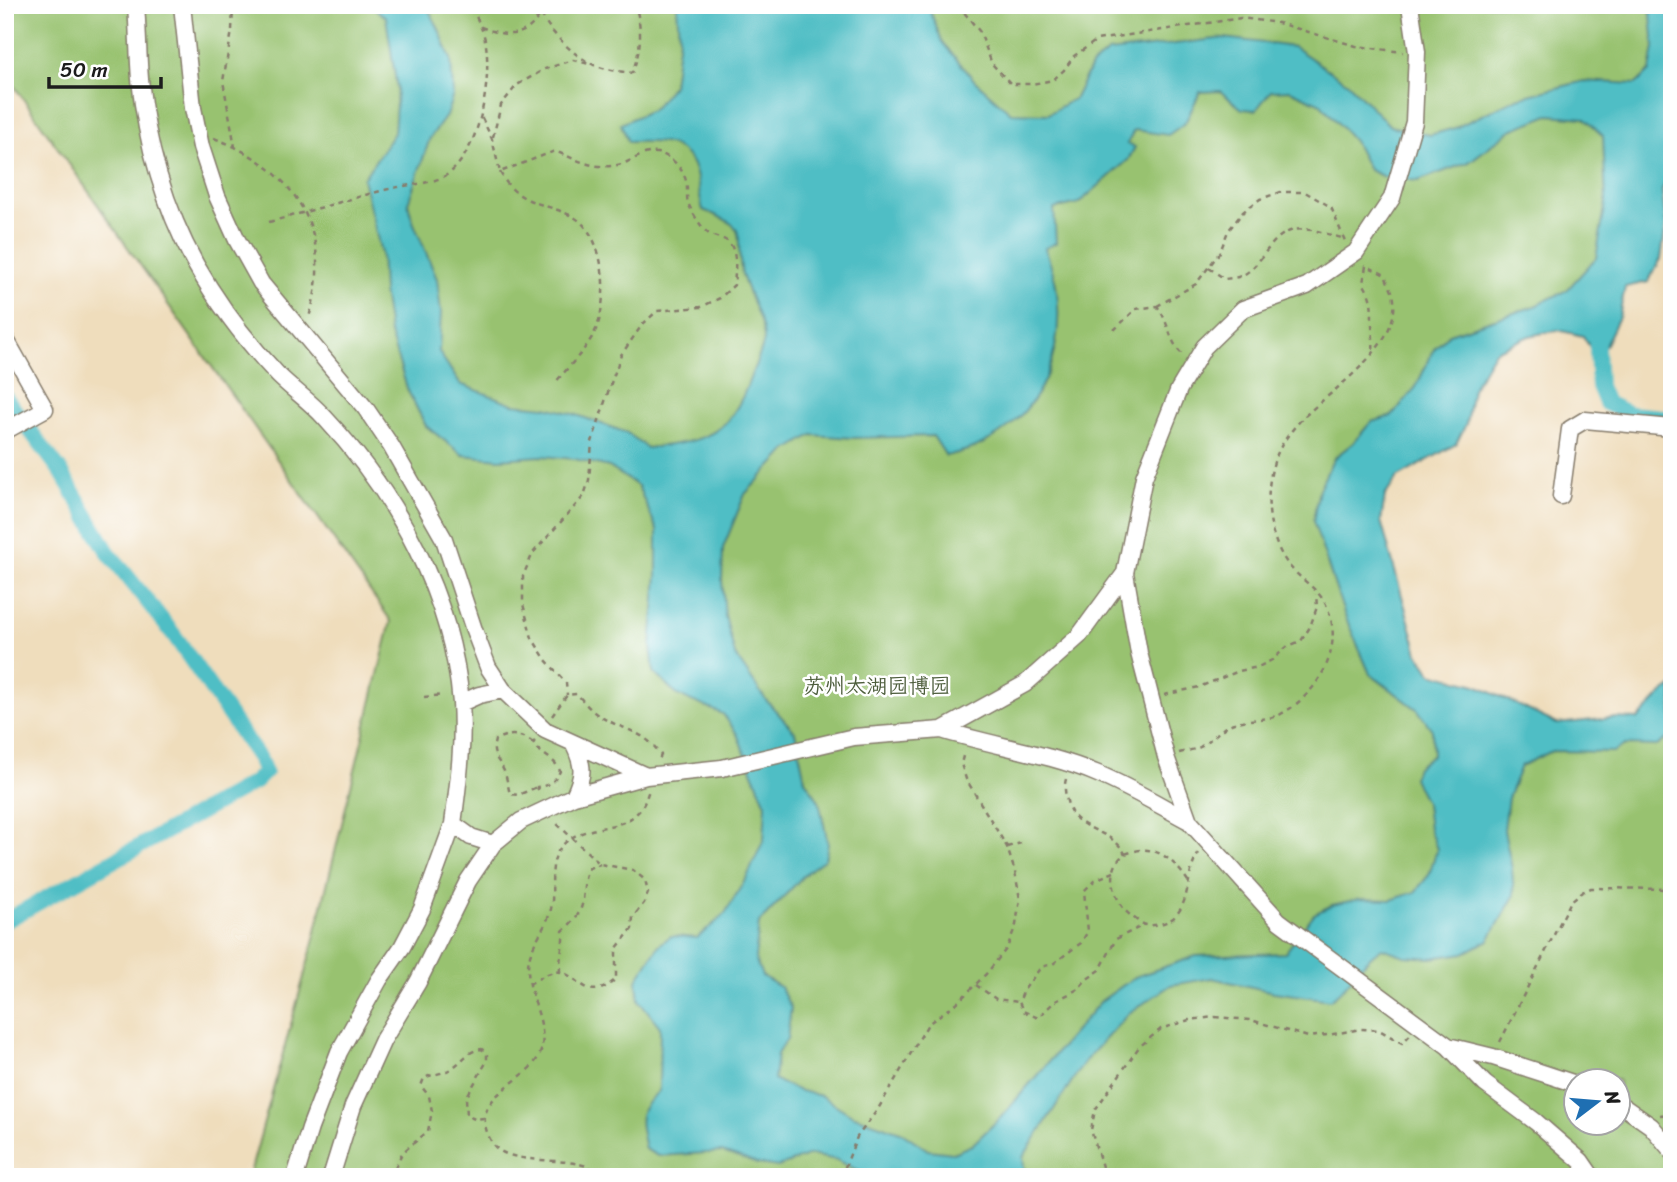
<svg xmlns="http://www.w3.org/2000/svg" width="1677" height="1182" viewBox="0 0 1677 1182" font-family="Sriracha,'LXGW WenKai TC',sans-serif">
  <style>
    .green { fill: #98c26f; stroke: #5a6f46; stroke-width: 2; fill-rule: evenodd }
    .water { fill: #50bec5; stroke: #366d70; stroke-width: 2; fill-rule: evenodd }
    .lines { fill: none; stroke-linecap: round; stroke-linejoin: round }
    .canal { stroke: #50bec5; stroke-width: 16 }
    .street-casing { stroke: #867c6c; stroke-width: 19 }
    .path { stroke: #867c6c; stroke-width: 2.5; stroke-dasharray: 5 5; stroke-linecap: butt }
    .street { stroke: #fff; stroke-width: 16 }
    .labels { text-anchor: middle; stroke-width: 5; stroke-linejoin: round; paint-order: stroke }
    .park-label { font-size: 21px; fill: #4e5e3d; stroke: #fff }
  </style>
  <rect width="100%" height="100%" fill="#fff"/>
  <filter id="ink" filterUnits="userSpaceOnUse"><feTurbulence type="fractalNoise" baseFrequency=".0143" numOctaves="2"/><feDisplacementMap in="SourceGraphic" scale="14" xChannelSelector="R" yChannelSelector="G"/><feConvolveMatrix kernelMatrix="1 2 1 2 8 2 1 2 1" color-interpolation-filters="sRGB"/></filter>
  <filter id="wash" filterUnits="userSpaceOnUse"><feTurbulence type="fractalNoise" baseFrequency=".00686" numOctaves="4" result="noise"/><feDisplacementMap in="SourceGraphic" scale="28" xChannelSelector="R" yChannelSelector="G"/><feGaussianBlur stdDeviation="1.57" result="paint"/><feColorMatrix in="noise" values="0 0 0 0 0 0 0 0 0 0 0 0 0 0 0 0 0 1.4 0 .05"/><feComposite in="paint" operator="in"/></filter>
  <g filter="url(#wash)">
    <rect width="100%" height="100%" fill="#efddbc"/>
    <path class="green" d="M 5,5 L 1657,5 L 1655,94 L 1601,290 L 1506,335 L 1337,509 L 1384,668 L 1531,736 L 1640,729 L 1672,701 L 1672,1177 L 249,1177 L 311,951 L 391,621 L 5,73 ZM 1576,1080 L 1618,1080 L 1618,1122 L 1576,1122 Z"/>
    <path class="water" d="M 370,5 L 426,5 L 438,27 L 451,59 L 453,95 L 446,116 L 430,138 L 408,203 L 412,219 L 437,279 L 441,313 L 439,352 L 460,384 L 513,404 L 546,407 L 574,414 L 627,433 L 647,448 C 707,441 730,436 751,376 C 755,365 762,352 764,340 C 765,324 746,292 742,274 C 733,231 753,229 703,210 C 699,197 699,178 693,165 C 680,139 653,141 628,142 L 621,124 L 653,109 L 673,85 L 679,38 L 677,5 L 928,5 L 942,42 L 975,81 L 1011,113 L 1048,114 L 1075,98 L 1091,66 L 1108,52 L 1224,38 L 1294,47 L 1348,83 L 1390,126 L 1430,135 L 1455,128 L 1517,98 L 1584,81 L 1636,84 L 1650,71 L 1654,47 L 1650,5 L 1670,5 L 1672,15 L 1672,169 L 1662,190 L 1666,225 L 1661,259 L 1648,282 L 1625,287 L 1619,317 L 1603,350 L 1591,349 L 1583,336 L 1558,330 L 1529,336 L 1495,351 L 1472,389 L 1466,424 L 1456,444 L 1397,478 L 1385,496 L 1381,521 L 1418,653 L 1431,673 L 1476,685 L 1557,724 L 1612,718 L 1638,719 L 1662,694 L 1672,687 L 1672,735 L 1657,746 L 1625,745 L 1613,752 L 1552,751 L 1521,766 L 1508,798 L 1504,830 L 1512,869 L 1514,896 L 1489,940 L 1464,953 L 1431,958 L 1405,956 L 1382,948 C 1359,962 1351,985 1330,1000 L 1274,992 L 1212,978 L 1171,985 L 1129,1013 L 1085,1061 L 1023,1157 L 1025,1177 L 871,1177 L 837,1160 L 810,1155 L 778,1167 L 758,1164 L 722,1152 L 658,1156 L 645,1149 C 639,1119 635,1112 659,1091 L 660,1027 L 639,1000 L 637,980 L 659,945 L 671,936 L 697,938 L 724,915 L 748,875 L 764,839 L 766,804 L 737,734 L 723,714 L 677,695 L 654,672 L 651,646 L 657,575 L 657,530 L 638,486 L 609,467 L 575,459 L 541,456 L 499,459 L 463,455 L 426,426 L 408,391 L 389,331 L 383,291 L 381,253 L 363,179 L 394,133 L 397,89 L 386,17 ZM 1290,90 L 1321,104 L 1354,141 L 1369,170 L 1384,177 L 1418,181 L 1469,162 L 1511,130 L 1549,115 L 1584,118 L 1603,136 L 1606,202 L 1596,258 L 1567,290 L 1535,306 L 1449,334 L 1434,349 L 1416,387 L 1392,416 L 1371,422 L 1353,443 L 1334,458 L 1319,489 L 1313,521 L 1345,616 L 1370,674 L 1418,710 L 1432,730 L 1433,754 L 1417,767 L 1413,778 L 1426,804 L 1429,829 L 1437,849 L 1429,875 L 1415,892 L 1391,900 L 1359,899 L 1332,905 L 1314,914 L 1285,953 L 1196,956 L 1135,977 L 1101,1001 L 1002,1116 L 972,1145 L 953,1153 L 928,1150 L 903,1133 L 852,1115 L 821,1096 L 797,1090 L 774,1080 L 777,1054 L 787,1039 L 791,1008 L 780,987 L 762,976 L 755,958 L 759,923 L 806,873 L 825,859 L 828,844 L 819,801 L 805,780 L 795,732 L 766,700 L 735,655 L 725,616 L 722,580 L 723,548 L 745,494 L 786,451 L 812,435 L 853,438 L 933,436 L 946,456 C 958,453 971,450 982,444 C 1043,413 1066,350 1056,285 C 1054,273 1049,260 1045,248 L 1056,243 L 1054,209 L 1079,203 L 1128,160 L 1135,147 L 1127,144 L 1134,130 L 1168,135 L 1185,123 L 1200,92 L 1220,91 L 1242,109 L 1256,110 L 1271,91 Z"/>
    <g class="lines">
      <path class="canal" d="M 1596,331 L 1599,386 L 1606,403 L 1630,414 L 1672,418
        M 5,397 L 62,473 L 108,552 L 174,635 L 260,760 L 265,772 L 255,782 L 5,921"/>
    </g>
  </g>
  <g filter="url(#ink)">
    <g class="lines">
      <defs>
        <path id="street" d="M 136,5 C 138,30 138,55 140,79 C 146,143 165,209 196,265 C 218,304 247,342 278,375 C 293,390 311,402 325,418 C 397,495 452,596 461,703 C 464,743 458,785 453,824 L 471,837 L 493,844
          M 182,5 L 193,108 L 201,147 L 217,196 L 237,240 L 261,283 L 366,409 L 391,446 L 444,539 L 474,630 L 488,667 L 503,690
          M 5,338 L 45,409 L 5,431
          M 1561,496 L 1570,429 L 1585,420 L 1672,428
          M 1125,573 L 1139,653 L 1166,757 L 1189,821 L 1279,921 L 1448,1046 L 1485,1084 L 1536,1122 L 1581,1161 L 1592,1177
          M 461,703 L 479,695 L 503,690 L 545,730 L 646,776
          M 942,730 C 993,746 1048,753 1098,774 C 1129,787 1159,805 1189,821
          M 574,745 C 584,766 584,775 574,796
          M 1448,1046 L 1493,1057 L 1576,1084
          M 1618,1103 L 1651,1126 L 1672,1151
          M 295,1177 L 310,1128 L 339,1052 L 379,980 L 402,947 L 422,909 L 453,824
          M 331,1177 L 353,1106 L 383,1040 L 418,982 L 468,881 L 493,844 L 521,821 L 574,796 L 646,776 L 722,768 L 854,737 L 942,730 L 1025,684 L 1079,636 L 1125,573 L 1144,477 L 1179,389 L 1204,347 L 1243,309 L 1307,286 L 1356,252 L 1392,198 L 1414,122 L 1417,52 L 1410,5"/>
      </defs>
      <use href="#street" class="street-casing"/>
      <path class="path" d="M 233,5 L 232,31 L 223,81 L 235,147
        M 539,5 C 541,26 575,57 594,65 C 606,70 619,71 632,73 C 641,50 643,29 635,5
        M 958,5 L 980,32 L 992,64 L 1011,84 L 1032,84 L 1053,80 L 1064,70 L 1074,56 L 1097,40 L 1241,18 L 1278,23 L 1356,46 L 1403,52
        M 481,27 C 505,36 524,40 539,16
        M 482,118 L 492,139 L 500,172 L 555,151 C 580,161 599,173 627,162 C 637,158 645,151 657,153 C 670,155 683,168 686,181 C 688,188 686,196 688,203 C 692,212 701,228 709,234 C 718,239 727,237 732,247 C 737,258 735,273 734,285 L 720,298 L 701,307 L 657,311 L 642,325 L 621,355 L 610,386 L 592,442 L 589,480 L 584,496 L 533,553 L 523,576 L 523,604 L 532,638 L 546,660 L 566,683 L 567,695
        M 493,137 L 501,105 L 517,85 L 545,69 L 573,60 L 589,64
        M 214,138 C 294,168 336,232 309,317
        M 500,172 C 516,204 542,202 570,215 C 605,231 609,295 597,327 C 589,347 569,366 555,383
        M 269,222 C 311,211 351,198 393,188 C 412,184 439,184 453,170 C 481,143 491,81 486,45 C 484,31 477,18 470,5
        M 1366,266 L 1363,283 C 1372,297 1372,306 1372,322 C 1372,332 1374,341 1373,351
        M 1209,268 L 1225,279 C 1230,278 1236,278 1241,276 C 1263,266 1268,236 1294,230 C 1310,227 1326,234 1342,238
        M 1157,306 L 1196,284 L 1220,252 L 1228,231 L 1243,212 L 1260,199 L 1281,192 L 1305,192 L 1331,207 L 1345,241
        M 1114,330 L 1136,309 L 1157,306 C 1169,321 1169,343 1183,355
        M 1164,695 L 1199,687 L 1239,671 L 1258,667 L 1272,660 L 1288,646 L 1301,641 L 1310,627 L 1317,607 L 1316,594
        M 424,697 L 443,695
        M 552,716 L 567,695 L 577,694 C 584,702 592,712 601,717 C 625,731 644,730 661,755 L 659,760
        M 535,741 L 533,743 C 540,755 555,758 560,771 C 555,782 548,786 537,787 L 540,794
        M 533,743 C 521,733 508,733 495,740 C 491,756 498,758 504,771 C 507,778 508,787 510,794 L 518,795 L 537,787
        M 1179,753 C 1186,751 1194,750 1200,747 C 1212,740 1221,727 1234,723 C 1249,718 1268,721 1281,714 C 1318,694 1345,649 1327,607 C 1321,592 1306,583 1295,572 C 1268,546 1263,497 1274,462 C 1280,445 1290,431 1303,418 C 1332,389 1405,344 1393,294 C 1391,288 1387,281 1385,275 L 1365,265
        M 1066,779 C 1064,786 1065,793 1067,801 C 1073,833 1112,827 1125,854
        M 1007,847 L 1021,843
        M 1114,872 L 1095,880 L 1084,891 L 1088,931 L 1081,943 L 1053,964 L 1041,967 L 1024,990 L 1019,1002 L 1023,1011 L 1038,1018 L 1054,1002 L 1078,989 L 1086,980 L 1100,970 L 1116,939 L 1144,925
        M 1188,881 C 1176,863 1158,845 1135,851 C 1134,851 1125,854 1125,854 C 1104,868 1114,903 1130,915 C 1136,919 1141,925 1148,925 C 1158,926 1171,922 1177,914 C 1191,897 1186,871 1199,853
        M 560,972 C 559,958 564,946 563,931 C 570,924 578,917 581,908 C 586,894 581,883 589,868 L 600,864
        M 529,984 C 538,979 551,970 561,972 C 583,979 588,1004 616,979 L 616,949 L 632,929 L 633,917 L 644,903 L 648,893 L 645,880 L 633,870 L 600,864 L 554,821
        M 976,985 L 996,999 L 1019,1002
        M 1500,1042 L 1571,901 L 1582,892 L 1591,888 L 1672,889
        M 1660,1115 L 1672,1114
        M 397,1177 L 395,1168 L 402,1153 L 428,1131 L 432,1111 L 429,1096 L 421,1086 L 424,1078 C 432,1074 444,1074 452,1068 C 464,1060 467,1051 482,1049 L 487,1055 L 487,1061 L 466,1098 L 467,1116 L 475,1119 L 485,1118
        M 601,1177 C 597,1173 593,1169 589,1167 C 564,1156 507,1166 493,1144 C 460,1092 537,1084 542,1046 C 546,1021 528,995 528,968 C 528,946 546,930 551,909 C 555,890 547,864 561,847 C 580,823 620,832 637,813 C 644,807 646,798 649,790
        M 686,1177 L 704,1174 L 723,1177
        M 841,1177 L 857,1137 L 878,1109 L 928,1024 L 959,1001 L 986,974 L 1007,948 L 1016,925 L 1020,899 L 1015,872 L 1007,847 L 966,779 L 961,764 L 964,752
        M 1105,1177 L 1091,1130 L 1095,1110 L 1139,1047 L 1161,1029 L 1189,1020 L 1215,1017 L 1251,1020 L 1308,1037 L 1328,1035 L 1361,1029 L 1379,1030 L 1402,1043 L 1410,1035"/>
      <use href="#street" class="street"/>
    </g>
  </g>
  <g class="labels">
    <g class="park-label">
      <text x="877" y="693">苏州太湖园博园</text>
    </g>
  </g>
  <rect width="1677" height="1182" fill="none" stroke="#fff" stroke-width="28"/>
  <g transform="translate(1597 1102) rotate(74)"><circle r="33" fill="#ffffff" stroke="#a4a4a4" stroke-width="2"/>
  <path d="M0-5L12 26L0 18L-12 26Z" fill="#1f6fb2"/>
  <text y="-10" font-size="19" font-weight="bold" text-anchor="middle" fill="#1c1c1c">N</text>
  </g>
  <path d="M49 77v10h112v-10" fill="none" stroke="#1c1c1c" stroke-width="3.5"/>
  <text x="60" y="77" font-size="21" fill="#1c1c1c" stroke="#ffffff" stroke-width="5" paint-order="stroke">50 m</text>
</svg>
